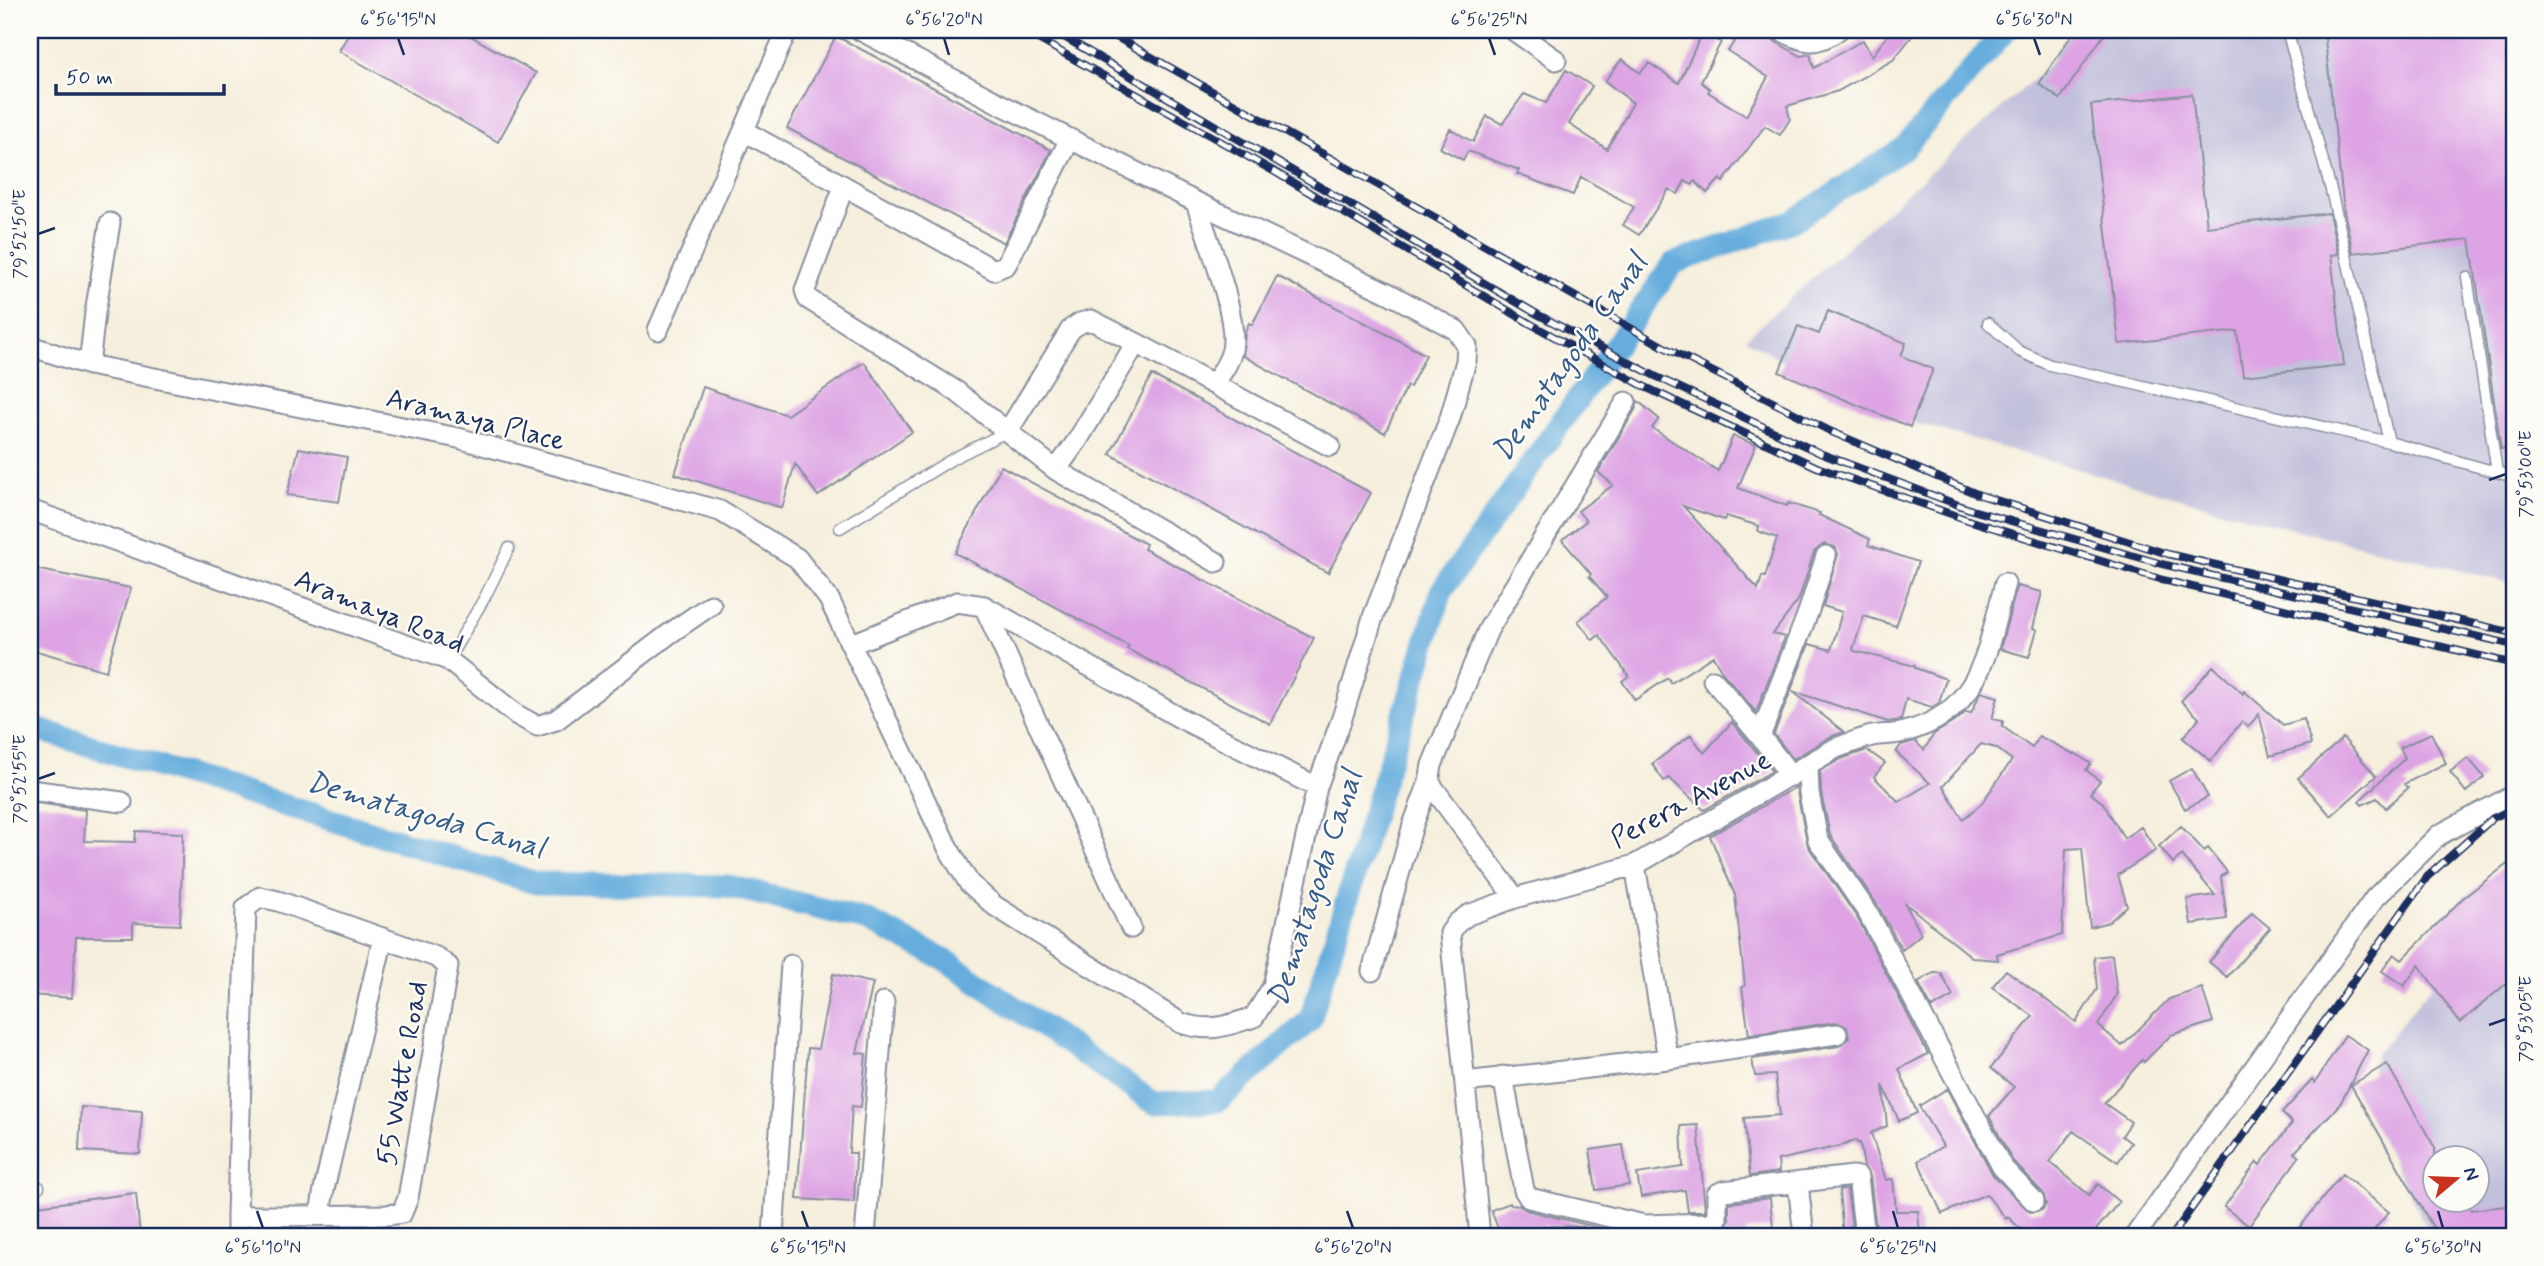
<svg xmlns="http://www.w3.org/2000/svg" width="2544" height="1266" viewBox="0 0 2544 1266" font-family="Mynerve,sans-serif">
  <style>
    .industrial { fill: #c2c1dc; fill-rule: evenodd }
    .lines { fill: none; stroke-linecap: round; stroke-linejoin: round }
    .canal { stroke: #66addd; stroke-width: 23 }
    .building { fill: #dda3e4; fill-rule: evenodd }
    .lane-casing { stroke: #888f9e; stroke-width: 13 }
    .street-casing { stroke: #888f9e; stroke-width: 23 }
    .lane { stroke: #fff; stroke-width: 10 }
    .street { stroke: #fff; stroke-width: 19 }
    .rail-casing { stroke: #1b2f5e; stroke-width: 8 }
    .rail { stroke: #fdfcf7; stroke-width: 5; stroke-dasharray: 16; stroke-linecap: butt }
    .ticks { fill: none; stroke: #1b2f5e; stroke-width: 2.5 }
    .labels { text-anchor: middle; stroke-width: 5; stroke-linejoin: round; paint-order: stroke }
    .street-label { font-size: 28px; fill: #1b2f5e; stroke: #fdfcf7 }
    .water-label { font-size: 30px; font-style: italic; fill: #355b8a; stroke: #fdfcf7 }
    .neatline { fill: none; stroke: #1b2f5e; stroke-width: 2.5 }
    .ticks-label { font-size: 18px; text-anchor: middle; fill: #1b2f5e }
  </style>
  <rect width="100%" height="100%" fill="#fdfcf7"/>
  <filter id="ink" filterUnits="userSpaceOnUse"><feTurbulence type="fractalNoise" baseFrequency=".0143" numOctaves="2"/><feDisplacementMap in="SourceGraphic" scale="14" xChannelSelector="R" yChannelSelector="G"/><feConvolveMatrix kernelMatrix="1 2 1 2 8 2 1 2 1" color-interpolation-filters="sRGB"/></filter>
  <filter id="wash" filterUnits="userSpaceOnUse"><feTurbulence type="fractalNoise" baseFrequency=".00686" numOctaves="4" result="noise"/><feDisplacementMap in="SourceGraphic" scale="28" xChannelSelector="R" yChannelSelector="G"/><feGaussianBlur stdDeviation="1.57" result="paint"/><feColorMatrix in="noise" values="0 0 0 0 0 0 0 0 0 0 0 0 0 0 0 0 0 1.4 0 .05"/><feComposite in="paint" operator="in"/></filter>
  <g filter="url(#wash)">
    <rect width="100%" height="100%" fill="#f6efdd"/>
    <path class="industrial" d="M 2071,30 L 2514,30 L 2514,584 L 2250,518 L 1870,410 L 1745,339 L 2046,68 Z
      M 2514,912 L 2514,1236 L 2431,1236 L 2363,1103 L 2376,1054 L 2448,966 ZM 2436,1158 L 2478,1158 L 2478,1200 L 2436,1200 Z"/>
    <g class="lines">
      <path class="canal" d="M 30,727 L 536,883 L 728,886 L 866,920 L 944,959 L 1154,1103 L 1218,1101 L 1310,1020 L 1442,590 L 1674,263 L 1793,221 L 1904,148 L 2006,30"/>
    </g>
    <g id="blocks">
      <path class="building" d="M 351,30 L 460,30 L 536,73 L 498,142 L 339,51 Z
        M 1742,30 L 1762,30 L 1774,41 L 1801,56 L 1810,54 L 1814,68 L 1863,40 L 1872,56 L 1892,30 L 1917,30 L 1893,60 L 1838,91 L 1787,106 L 1790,119 L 1780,135 L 1765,126 L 1723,182 L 1720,179 L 1707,193 L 1695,181 L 1692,185 L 1685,181 L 1678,194 L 1669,189 L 1639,235 L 1623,225 L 1634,207 L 1581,177 L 1573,195 L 1517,174 L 1519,170 L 1468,151 L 1463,160 L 1440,148 L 1450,129 L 1473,142 L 1487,116 L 1502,124 L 1524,94 L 1546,103 L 1566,70 L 1592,86 L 1569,124 L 1607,149 L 1633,103 L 1605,81 L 1622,59 L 1640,73 L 1649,63 L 1679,83 L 1702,33 L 1721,42 L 1701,82 L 1710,89 L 1708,92 L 1746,116 L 1768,77 L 1728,51 Z
        M 2075,30 L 2107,30 L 2060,99 L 2039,84 Z
        M 2324,30 L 2514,30 L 2514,447 L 2501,449 L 2470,239 L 2353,253 L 2344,211 Z
        M 836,36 L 1051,150 L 1004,243 L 787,128 Z
        M 2192,94 L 2207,227 L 2329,213 L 2338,254 L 2331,255 L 2344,365 L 2243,376 L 2237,331 L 2119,344 L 2091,105 Z
        M 1277,276 L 1426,355 L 1410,387 L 1407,386 L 1385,433 L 1243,356 L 1245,332 L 1249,323 L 1252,325 Z
        M 1828,311 L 1906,343 L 1901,356 L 1933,369 L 1910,427 L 1779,372 L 1798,326 L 1819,334 Z
        M 864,362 L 912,432 L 818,496 L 795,464 L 782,508 L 675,474 L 703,387 L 787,415 Z
        M 1152,375 L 1371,493 L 1328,573 L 1110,454 Z
        M 1638,401 L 1659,419 L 1652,428 L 1718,471 L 1733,436 L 1756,445 L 1738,488 L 1787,506 L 1788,503 L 1820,513 L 1819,515 L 1870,539 L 1868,545 L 1918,562 L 1896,626 L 1864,616 L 1853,649 L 1854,651 L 1915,666 L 1915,668 L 1946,679 L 1939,703 L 1932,707 L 1906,699 L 1901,720 L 1888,722 L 1792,691 L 1844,732 L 1830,737 L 1793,759 L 1774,734 L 1809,644 L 1831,650 L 1842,612 L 1823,606 L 1838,554 L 1835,547 L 1824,544 L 1814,552 L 1799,599 L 1773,634 L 1785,637 L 1756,712 L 1723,673 L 1713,656 L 1671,683 L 1668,678 L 1635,700 L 1622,681 L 1629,676 L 1599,635 L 1593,640 L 1578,621 L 1607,597 L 1589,576 L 1591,574 L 1562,540 L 1586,521 L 1578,511 L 1613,485 L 1598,472 L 1636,408 ZM 1683,506 L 1724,520 L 1726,516 L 1759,526 L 1758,531 L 1777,538 L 1765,577 L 1762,576 L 1758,589 Z
        M 299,448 L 347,457 L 339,502 L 287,495 Z
        M 1001,466 L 1146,544 L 1144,549 L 1314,638 L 1270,724 L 1127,649 L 1129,646 L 955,553 Z
        M 35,569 L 131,588 L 106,671 L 30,649 L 30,586 Z
        M 2017,586 L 2042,592 L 2033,628 L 2037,630 L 2029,657 L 2000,649 Z
        M 2213,666 L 2243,694 L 2244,691 L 2283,725 L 2304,719 L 2311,744 L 2270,756 L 2259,714 L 2248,727 L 2242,721 L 2211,761 L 2183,738 L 2199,718 L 2181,701 Z
        M 1981,692 L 1998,697 L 1992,719 L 2003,721 L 2002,726 L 2032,748 L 2039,736 L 2074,754 L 2075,753 L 2091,764 L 2086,770 L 2100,781 L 2090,793 L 2103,803 L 2124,838 L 2141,827 L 2156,850 L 2118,875 L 2127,906 L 2109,922 L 2090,927 L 2082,848 L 2066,849 L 2062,935 L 1997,954 L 1998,960 L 1973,958 L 1905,903 L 1921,934 L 1902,950 L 1878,906 L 1830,835 L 1821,792 L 1820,771 L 1841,759 L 1867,750 L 1885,763 L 1874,777 L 1899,802 L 1930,783 L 1896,752 L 1901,745 L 1915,741 L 1924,750 L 1934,734 L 1957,720 L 1966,712 L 1971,713 ZM 1981,744 L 1996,748 L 2012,760 L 1981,804 L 1963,819 L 1943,786 Z
        M 1732,722 L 1772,771 L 1704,810 L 1669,778 L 1664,781 L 1652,764 L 1691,735 L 1704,753 Z
        M 2431,733 L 2446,763 L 2404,784 L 2408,788 L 2386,808 L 2377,798 L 2362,805 L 2359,801 L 2405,758 L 2400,748 Z
        M 2343,738 L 2376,776 L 2331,816 L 2298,778 Z
        M 2468,758 L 2484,777 L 2466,792 L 2450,772 Z
        M 2192,768 L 2208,797 L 2185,809 L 2169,781 Z
        M 1796,787 L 1808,846 L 1858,919 L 1928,1054 L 1899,1069 L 1917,1113 L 1899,1121 L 1883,1085 L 1887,1126 L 1871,1133 L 1886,1180 L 1893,1179 L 1896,1211 L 1918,1211 L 1920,1236 L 1877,1236 L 1870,1176 L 1864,1167 L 1860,1143 L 1857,1143 L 1856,1140 L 1844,1145 L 1778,1160 L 1779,1172 L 1750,1176 L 1744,1118 L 1780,1115 L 1775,1075 L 1755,1076 L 1752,1059 L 1839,1046 L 1849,1038 L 1847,1027 L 1836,1022 L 1749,1035 L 1742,987 L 1745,986 L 1735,895 L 1710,836 Z
        M 30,802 L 86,810 L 84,841 L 135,842 L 136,831 L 183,833 L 180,925 L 133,923 L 133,937 L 76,937 L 72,998 L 30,995 Z
        M 2181,826 L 2204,851 L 2208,848 L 2227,872 L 2221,877 L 2227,919 L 2191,924 L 2187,899 L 2215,895 L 2182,855 L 2173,863 L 2159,846 Z
        M 2514,859 L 2514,977 L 2460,1023 L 2419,965 L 2404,986 L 2382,971 L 2394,954 L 2402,960 L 2463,898 Z
        M 2252,913 L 2270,928 L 2227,977 L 2209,962 Z
        M 2112,955 L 2117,994 L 2098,1025 L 2122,1046 L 2169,999 L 2202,988 L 2213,1022 L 2171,1035 L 2144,1062 L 2142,1060 L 2104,1103 L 2131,1122 L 2122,1136 L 2131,1143 L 2118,1162 L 2073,1131 L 2050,1162 L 2089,1195 L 2098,1184 L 2119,1202 L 2091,1236 L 2028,1236 L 2008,1217 L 2006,1219 L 1986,1194 L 1942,1214 L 1918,1161 L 1943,1146 L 1919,1106 L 1947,1089 L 1993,1175 L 2030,1212 L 2042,1210 L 2046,1204 L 2043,1193 L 2012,1160 L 1989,1116 L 2014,1087 L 1991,1068 L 2033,1016 L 1992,987 L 2006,970 L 2076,1022 L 2097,989 L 2094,957 Z
        M 1934,973 L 1941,973 L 1953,996 L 1932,1008 L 1918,982 Z
        M 833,974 L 873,983 L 857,1053 L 866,1054 L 861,1107 L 852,1106 L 849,1153 L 856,1153 L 854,1202 L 797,1199 L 808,1048 L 818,1049 Z
        M 2345,1035 L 2368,1050 L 2340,1104 L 2294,1153 L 2299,1157 L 2249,1226 L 2224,1207 L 2257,1162 L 2260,1165 L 2292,1123 L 2282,1113 L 2312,1080 L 2315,1083 Z
        M 2387,1064 L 2435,1148 L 2435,1200 L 2465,1200 L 2471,1210 L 2514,1205 L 2514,1236 L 2438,1236 L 2351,1085 Z
        M 81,1107 L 142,1111 L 140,1154 L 79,1151 Z
        M 1698,1125 L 1705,1211 L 1688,1211 L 1685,1190 L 1641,1197 L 1637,1174 L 1683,1167 L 1681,1126 Z
        M 1623,1145 L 1629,1185 L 1596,1190 L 1590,1150 Z
        M 2342,1174 L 2389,1212 L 2369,1236 L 2293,1236 Z
        M 1847,1189 L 1853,1236 L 1843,1236 L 1839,1190 Z
        M 136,1193 L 140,1236 L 30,1236 L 30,1207 Z
        M 1770,1198 L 1773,1227 L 1746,1231 L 1747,1236 L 1692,1236 L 1710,1235 L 1723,1230 L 1729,1220 L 1729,1203 Z
        M 1510,1203 L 1511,1205 L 1519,1205 L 1526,1210 L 1632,1236 L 1593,1236 L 1582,1231 L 1584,1227 L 1543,1226 L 1544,1236 L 1501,1236 L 1491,1210 Z"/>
    </g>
  </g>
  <g filter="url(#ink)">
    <use href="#blocks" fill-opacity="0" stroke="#888f9e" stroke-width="2"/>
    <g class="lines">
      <defs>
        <path id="lane" d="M 2287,30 L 2331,190 L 2389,442
          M 2467,277 L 2497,472
          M 1988,323 L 2019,351 L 2050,365 L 2389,442 L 2514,477
          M 840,528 L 954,458 L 1008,431
          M 448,660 L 485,597 L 509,548
          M 30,1189 L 39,1187"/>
        <path id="street" d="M 1513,30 L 1556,60
          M 1780,30 C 1804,42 1815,47 1838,30
          M 744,131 L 844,186 L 805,290 L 808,299 L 956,391 L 1056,470 L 1077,441 L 1136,343 L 1330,446
          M 844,186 L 994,270 L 1006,265 L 1070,139
          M 1196,202 C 1207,239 1239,316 1232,350 C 1229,363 1221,374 1214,384
          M 658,330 L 787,30
          M 30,346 L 89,365 L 458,438 L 720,511 L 797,558 L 829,599 L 948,848 L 969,883 L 995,906 L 1181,1023 C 1210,1033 1226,1026 1254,1017 L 1273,986 L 1317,787 L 1342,718 L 1373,617 L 1450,418 L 1466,361 L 1467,346 L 1456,330 L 1388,293 L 1196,202 L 1000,104 L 860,30
          M 89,365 L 95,313 L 110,223
          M 1008,431 L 1071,329 L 1080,323 L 1091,320 L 1136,343
          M 1056,470 L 1216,562
          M 30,510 L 448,660 L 517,715 L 537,726 L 556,720 L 669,634 L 711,605
          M 984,606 L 1131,928
          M 852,644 L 957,602 L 984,606 L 1180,718 L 1317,787
          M 1713,680 C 1740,712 1766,742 1791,776
          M 1761,734 L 1809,610 L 1826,556
          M 1808,766 L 1809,793 L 1818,840 L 1868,913 L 2002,1167 L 2034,1201
          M 1429,782 L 1515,898
          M 30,790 L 122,802
          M 1635,865 L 1668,1059
          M 1372,971 L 1413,825 L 1429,782 L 1432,765 L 1488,630 L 1626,402
          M 1503,1076 L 1524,1190 L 1529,1198 L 1644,1225 L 1709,1223 L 1717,1219 L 1717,1194 L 1723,1191 L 1853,1176 L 1858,1177 L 1865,1236
          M 1465,1082 L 1668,1059 L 1837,1034
          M 1798,1184 L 1804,1236
          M 320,1215 L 324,1189 L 383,938
          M 237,1216 L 387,1215 L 402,1213 L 408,1198 L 448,966 L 436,957 L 278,901 L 260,897 L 246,908 L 237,1216 L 237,1236
          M 773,1236 L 791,965
          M 865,1236 L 884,1002
          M 1480,1236 L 1450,933 L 1457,923 L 1468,915 L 1515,898 L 1635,865 L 1836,748 C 1848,744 1860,739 1872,736 C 1883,734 1894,735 1904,732 C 1982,713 1987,649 2005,583
          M 2135,1236 L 2375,898 L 2439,835 L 2514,795"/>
      </defs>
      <use href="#lane" class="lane-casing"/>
      <use href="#street" class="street-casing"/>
      <use href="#lane" class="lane"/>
      <use href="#street" class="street"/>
      <defs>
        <path id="rail" d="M 1022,30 L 1275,172 L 1531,324 L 1645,387 L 1817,467 L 1971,521 L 2163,580 L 2514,664
          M 1052,30 L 1537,314 L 1655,376 L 1822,454 L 1972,510 L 2166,565 L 2514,645
          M 1104,30 L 1666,348 L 1832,432 L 1977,494 L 2168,554 L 2514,633
          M 2172,1236 L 2427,877 L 2493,818 L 2514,808"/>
      </defs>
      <use href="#rail" class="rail-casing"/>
      <use href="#rail" class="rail"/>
    </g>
  </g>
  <path class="ticks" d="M 398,38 L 404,55M 944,38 L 949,55M 1489,38 L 1495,55M 2034,38 L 2040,55M 38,234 L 55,228M 2489,480 L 2506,474M 38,779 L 55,773M 2489,1025 L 2506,1019M 257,1211 L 263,1228M 802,1211 L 808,1228M 1347,1211 L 1353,1228M 1893,1211 L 1898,1228M 2438,1211 L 2443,1228"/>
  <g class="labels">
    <g class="street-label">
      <text transform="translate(476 418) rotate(14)" y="10">Aramaya Place</text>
      <text transform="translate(380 610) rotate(22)" y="10">Aramaya Road</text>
      <text transform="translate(1690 798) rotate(-28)" y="10">Perera Avenue</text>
      <text transform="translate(401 1073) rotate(-80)" y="10">55 Watte Road</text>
    </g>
    <g class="water-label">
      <text transform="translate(1569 357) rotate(-55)" y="10">Dematagoda Canal</text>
      <text transform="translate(426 814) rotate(16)" y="10">Dematagoda Canal</text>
      <text transform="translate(1314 888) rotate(-72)" y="10">Dematagoda Canal</text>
    </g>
  </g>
  <rect width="2544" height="1266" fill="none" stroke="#fdfcf7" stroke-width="77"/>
  <g transform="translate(2456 1179) rotate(71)"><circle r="33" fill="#fdfcf7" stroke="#a3aaba" stroke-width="2"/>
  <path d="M0-5L12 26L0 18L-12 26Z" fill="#c8321e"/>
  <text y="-10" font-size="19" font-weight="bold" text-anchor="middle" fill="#1b2f5e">N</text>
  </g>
  <path d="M56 84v10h168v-10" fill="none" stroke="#1b2f5e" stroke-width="3.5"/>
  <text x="66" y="84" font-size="21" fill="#1b2f5e" stroke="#fdfcf7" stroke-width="5" paint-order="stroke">50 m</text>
  <rect x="38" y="38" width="2468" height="1190" class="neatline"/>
  <g class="ticks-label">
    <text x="398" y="25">6°56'15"N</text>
    <text x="944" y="25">6°56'20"N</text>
    <text x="1489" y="25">6°56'25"N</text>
    <text x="2034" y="25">6°56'30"N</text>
    <text transform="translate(19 234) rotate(-90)" y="6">79°52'50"E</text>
    <text transform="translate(2525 474) rotate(-90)" y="6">79°53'00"E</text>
    <text transform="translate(19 779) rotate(-90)" y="6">79°52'55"E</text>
    <text transform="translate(2525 1019) rotate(-90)" y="6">79°53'05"E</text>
    <text x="263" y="1253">6°56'10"N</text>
    <text x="808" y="1253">6°56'15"N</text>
    <text x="1353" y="1253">6°56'20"N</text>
    <text x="1898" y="1253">6°56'25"N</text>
    <text x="2443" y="1253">6°56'30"N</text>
  </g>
</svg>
